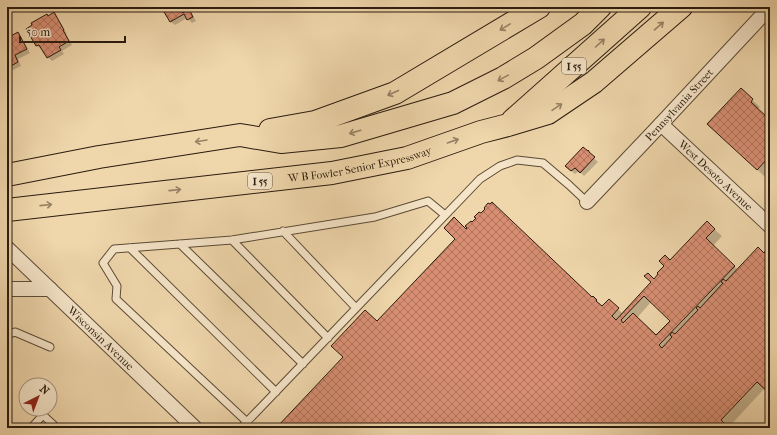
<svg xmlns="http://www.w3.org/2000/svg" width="777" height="435" viewBox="0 0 777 435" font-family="'IM FELL French Canon',serif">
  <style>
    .shadow { fill: #0003; fill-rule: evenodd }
    .building { fill: url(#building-cross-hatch); stroke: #2a1b0f; fill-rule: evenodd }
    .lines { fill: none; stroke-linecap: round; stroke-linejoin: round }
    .service-casing { stroke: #5b4a36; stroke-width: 9 }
    .minor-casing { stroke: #5b4a36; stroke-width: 16 }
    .motorway-casing { stroke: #2a1b0f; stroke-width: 24 }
    .service { stroke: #f5e4c8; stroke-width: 7 }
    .minor { stroke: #f5e4c8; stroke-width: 14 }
    .motorway { stroke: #efd6ab; stroke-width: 22 }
    .oneway { stroke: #968265 }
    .labels { text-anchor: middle; stroke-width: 3.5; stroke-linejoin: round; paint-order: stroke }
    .shield { fill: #f5e4c8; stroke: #675746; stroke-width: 1 }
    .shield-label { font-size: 10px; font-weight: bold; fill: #2a1b0f }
    .street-label { font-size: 11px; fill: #2a1b0f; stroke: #f5e4c8 }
  </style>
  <defs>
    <pattern id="building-cross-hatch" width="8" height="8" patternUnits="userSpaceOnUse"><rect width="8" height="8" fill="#d78e72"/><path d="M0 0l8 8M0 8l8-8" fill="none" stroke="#af735c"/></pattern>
  </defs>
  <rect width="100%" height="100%" fill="#efd6ab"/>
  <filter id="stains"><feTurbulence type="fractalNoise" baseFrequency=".005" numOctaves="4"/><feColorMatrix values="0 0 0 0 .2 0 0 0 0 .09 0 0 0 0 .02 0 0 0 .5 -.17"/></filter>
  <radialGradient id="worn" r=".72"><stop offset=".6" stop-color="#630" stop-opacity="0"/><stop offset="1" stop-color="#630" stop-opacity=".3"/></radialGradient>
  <path class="shadow" d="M 163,7 L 180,7 L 184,13 L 188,11 L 192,14 L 196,21 L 192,23 L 187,18 L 175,25 L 171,22 Z
    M 54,13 L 57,17 L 67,34 L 66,34 L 72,45 L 62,51 L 64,54 L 52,61 L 48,57 L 43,48 L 41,49 L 37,46 L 27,29 Z
    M 18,34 L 21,37 L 30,53 L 18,59 L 21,66 L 7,73 L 7,39 Z
    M 752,100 L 760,107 L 757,109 L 770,121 L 770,171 L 765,177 L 716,131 Z
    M 583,148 L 598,162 L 584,176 L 579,171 L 575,174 L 566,166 Z
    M 707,223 L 722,236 L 713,246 L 738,270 L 765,253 L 770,257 L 770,393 L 765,388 L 728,428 L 277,428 L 466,230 L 592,298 L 593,297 L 603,307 L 609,300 L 623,314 L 670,261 ZM 651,302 L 671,321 L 656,336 L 637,318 Z"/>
  <path class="building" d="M 161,7 L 180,7 L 183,13 L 189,9 L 193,17 L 187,20 L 184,14 L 170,22 Z
    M 54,12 L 64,30 L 63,30 L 69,41 L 59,47 L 61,50 L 47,58 L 39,45 L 36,46 L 26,29 L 32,25 L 31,23 L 47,14 L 48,16 Z
    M 18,32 L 27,49 L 15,55 L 18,62 L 7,68 L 7,38 Z
    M 741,88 L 753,99 L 751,102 L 770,120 L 770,156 L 757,170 L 707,124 Z
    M 583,147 L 588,151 L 588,150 L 589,151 L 589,152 L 595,157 L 580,173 L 575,168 L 571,171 L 565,166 Z
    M 492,202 L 592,297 L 593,296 L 597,300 L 596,301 L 602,306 L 609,299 L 619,308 L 612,316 L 616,320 L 650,283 L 651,282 L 644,276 L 648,273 L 654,279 L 658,274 L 657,273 L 664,266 L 659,261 L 665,255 L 670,260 L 707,221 L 715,229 L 706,238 L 735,266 L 659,345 L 662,348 L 672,337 L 670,335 L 672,332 L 675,334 L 698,310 L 696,308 L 698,306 L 700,308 L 723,283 L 721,282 L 723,279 L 726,281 L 758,247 L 764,253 L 765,251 L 767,253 L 766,255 L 770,259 L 770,394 L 757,382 L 721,420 L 727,426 L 725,428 L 276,428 L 343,357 L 331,346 L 365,310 L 377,321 L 455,239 L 444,228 L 454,217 L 466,229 L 467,228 L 465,226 L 471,221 L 472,222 L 476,218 L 474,217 L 479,212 L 481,213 L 485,209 L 484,208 L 488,203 L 490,204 ZM 644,296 L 670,321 L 656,335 L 633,313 L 623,323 L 621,320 Z"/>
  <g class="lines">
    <defs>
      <path id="service" d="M 283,231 L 356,308
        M 232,240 L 328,338
        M 180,244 L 303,364
        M 130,248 L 276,392
        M 7,335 L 15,332 L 50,347
        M 247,422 L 116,299 L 117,286 L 103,263 L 114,249 L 232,240 L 375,217 L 428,201 L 445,215
        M 31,428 L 43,415 L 57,428
        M 241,428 L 480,179 L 500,166 L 517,160 L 543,163 L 569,185 L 587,202"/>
      <g id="minor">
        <path id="s1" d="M 661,124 L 770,226"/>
        <path id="s2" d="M 587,202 L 661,124 L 770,7"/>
        <path id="s3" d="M 7,248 L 195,428"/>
        <path d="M 7,289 L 50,289"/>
      </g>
      <g id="motorway">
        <path d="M 513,120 L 640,7"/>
        <path d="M 270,130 L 315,122 L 395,93 L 539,7"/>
        <path d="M 7,175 L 99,157 L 240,135 L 281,142 L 341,136 L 453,103 L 503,78 L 536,58 L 583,24 L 600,7"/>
        <path id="s4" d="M 7,210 L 332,173 L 407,158 L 481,132 L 508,125 L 548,113 L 594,82 L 681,7"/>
      </g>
    </defs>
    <use href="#service" class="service-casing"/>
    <use href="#minor" class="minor-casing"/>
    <use href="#motorway" class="motorway-casing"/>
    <use href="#service" class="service"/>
    <use href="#minor" class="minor"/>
    <use href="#motorway" class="motorway"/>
  </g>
  <defs><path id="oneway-shaft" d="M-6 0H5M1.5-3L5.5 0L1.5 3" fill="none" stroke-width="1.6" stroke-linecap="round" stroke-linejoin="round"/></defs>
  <g class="oneway">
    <use href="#oneway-shaft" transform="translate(659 26) rotate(-41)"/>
    <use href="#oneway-shaft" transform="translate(505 27) rotate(149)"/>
    <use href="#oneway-shaft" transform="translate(600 43) rotate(-42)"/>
    <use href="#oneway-shaft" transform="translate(503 78) rotate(151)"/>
    <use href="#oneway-shaft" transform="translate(393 93) rotate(156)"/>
    <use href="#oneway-shaft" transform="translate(557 107) rotate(-34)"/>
    <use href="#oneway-shaft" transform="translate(355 132) rotate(164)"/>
    <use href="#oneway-shaft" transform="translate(201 141) rotate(171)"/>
    <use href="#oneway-shaft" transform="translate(453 141) rotate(-19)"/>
    <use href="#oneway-shaft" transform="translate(175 190) rotate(-6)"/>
    <use href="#oneway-shaft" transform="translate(46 205) rotate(-6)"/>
  </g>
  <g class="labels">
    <g class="shield">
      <rect x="562" y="58" width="24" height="16" rx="3"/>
      <rect x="248" y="173" width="24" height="16" rx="3"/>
    </g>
    <g class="shield-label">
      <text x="574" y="70">I 55</text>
      <text x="260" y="185">I 55</text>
    </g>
    <g class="street-label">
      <text dy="4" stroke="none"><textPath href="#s2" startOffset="134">Pennsylvania Street</textPath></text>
      <text dy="4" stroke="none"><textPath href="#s4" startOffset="356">W B Fowler Senior Expressway</textPath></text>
      <text dy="4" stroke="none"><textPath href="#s1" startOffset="75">West Desoto Avenue</textPath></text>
      <text dy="4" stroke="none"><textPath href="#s3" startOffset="130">Wisconsin Avenue</textPath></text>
    </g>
  </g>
  <rect width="777" height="435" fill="none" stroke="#efd6ab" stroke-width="24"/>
  <rect x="8" y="8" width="761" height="419" fill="none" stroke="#2a1b0f" stroke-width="2"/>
  <rect x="12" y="12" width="753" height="411" fill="none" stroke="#2a1b0f"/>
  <g transform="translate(38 397) rotate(42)"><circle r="19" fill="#f5e4c8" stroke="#a4947e"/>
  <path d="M0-3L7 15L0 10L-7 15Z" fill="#8f2418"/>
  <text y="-6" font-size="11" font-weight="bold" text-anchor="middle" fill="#2a1b0f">N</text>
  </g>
  <path d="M20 36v6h105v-6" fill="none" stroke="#2a1b0f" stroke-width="2"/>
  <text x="26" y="36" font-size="12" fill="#2a1b0f" stroke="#f5e4c8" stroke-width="3" paint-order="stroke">50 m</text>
  <rect width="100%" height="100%" filter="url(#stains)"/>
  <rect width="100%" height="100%" fill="url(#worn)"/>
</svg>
